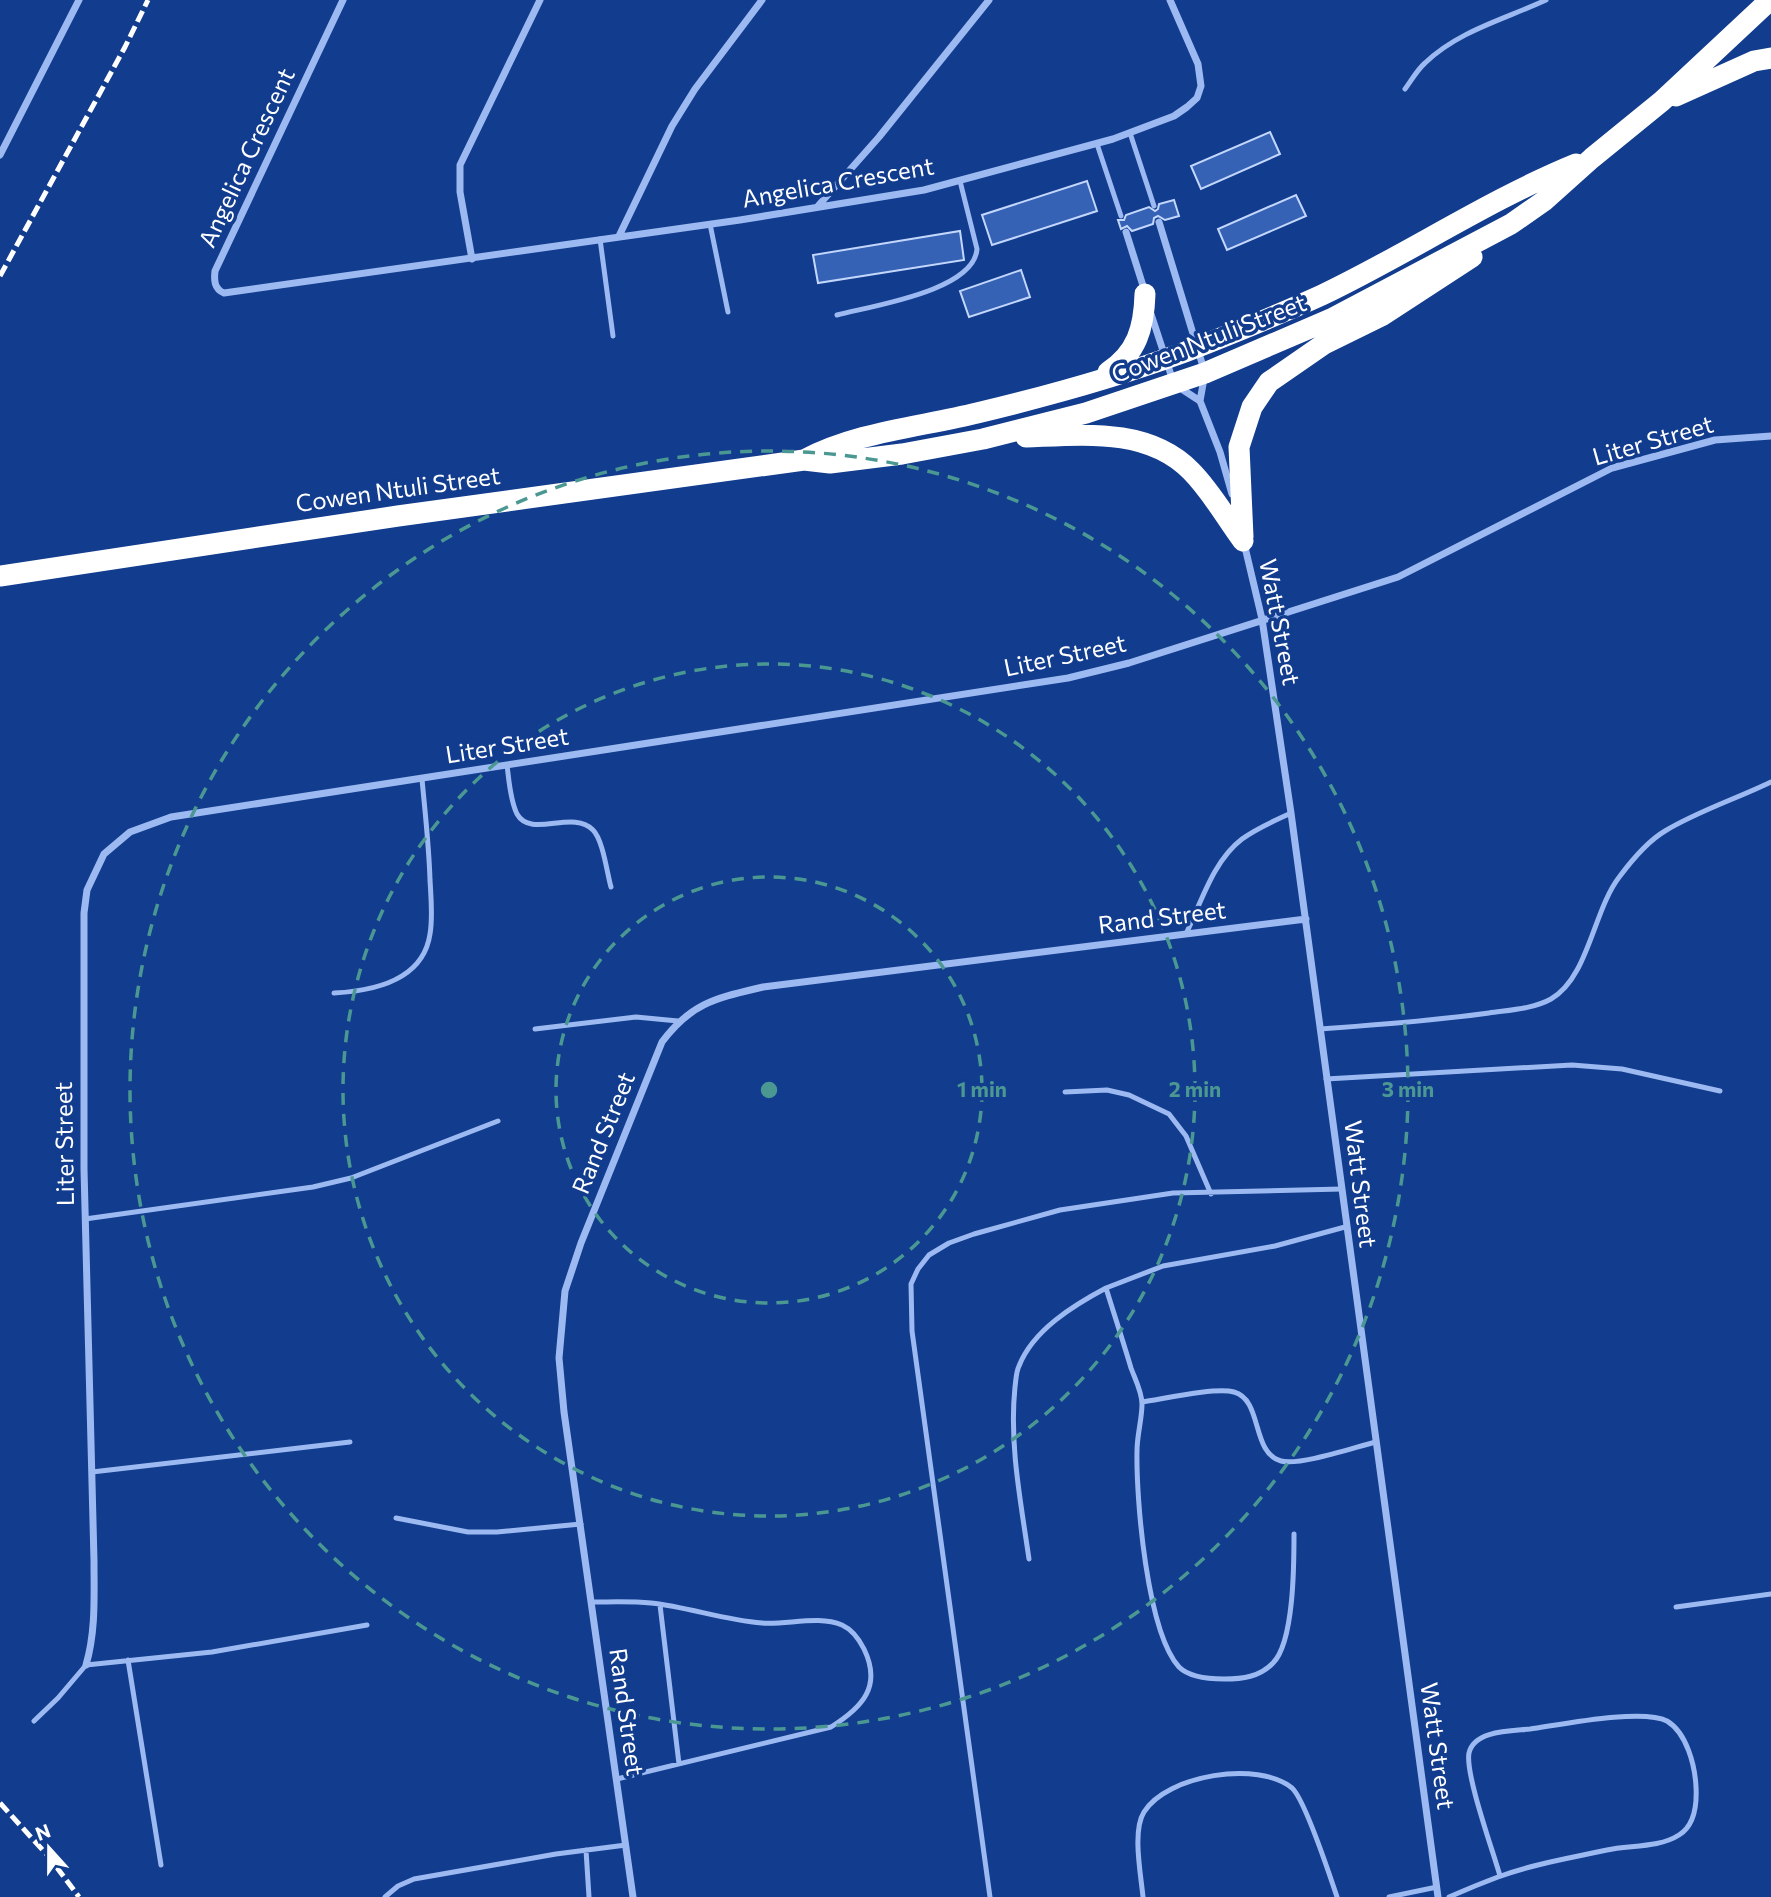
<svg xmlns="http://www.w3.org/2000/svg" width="1771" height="1897" viewBox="0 0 1771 1897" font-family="Commissioner,sans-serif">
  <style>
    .building { fill: #3662b5; stroke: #c3d7fc; stroke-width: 2 }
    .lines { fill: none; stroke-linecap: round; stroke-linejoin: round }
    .lane { stroke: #9cbaf1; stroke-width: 5 }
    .street { stroke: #9cbaf1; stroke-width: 7 }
    .highway { stroke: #fff; stroke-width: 21 }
    .rail { stroke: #fff; stroke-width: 5; stroke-dasharray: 12 5; stroke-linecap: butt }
    .ring { fill: none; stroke: #4b9892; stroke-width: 3.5; stroke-dasharray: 12 9 }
    .labels { text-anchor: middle; stroke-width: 7; stroke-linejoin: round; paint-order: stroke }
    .street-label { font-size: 24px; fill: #fff; stroke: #123c8e }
    .centre { fill: #4b9892; stroke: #123c8e; stroke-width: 3.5 }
    .ring-label { font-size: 21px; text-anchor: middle; font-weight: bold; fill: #4b9892; stroke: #123c8e; stroke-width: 7; stroke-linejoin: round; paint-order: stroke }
  </style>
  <rect width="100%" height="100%" fill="#123c8e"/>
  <path class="building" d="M 1270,132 L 1280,154 L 1201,189 L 1191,166 Z
    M 1087,181 L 1097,211 L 992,245 L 982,215 Z
    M 1296,195 L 1306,216 L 1227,250 L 1218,229 Z
    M 1174,200 L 1179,216 L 1165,220 L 1158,216 L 1154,218 L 1153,224 L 1132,231 L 1127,226 L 1121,229 L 1118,220 L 1124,220 L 1126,215 L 1149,207 L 1155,211 L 1158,209 L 1159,204 Z
    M 960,231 L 964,260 L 818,283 L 813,255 Z
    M 1021,270 L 1030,297 L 969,317 L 960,291 Z"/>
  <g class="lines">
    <path class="lane" d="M 1405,89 C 1411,81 1417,70 1425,63 C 1458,31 1505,19 1546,0
      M 1130,133 L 1154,206
      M 1097,144 L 1121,216
      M 710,224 L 728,312
      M 600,239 L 613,336
      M 837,315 C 871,306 974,291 977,249 L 960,181
      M 507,765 C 509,780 510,800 517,814 C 531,839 573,809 593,830 C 603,840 607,873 611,887
      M 1186,934 C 1201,903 1213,861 1242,839 C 1257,828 1274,821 1291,813
      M 334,993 C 373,991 423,981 430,934 C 433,917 431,898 430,880 C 429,846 425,812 422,779
      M 535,1029 L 636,1017 L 678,1021
      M 1320,1029 C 1376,1025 1432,1021 1489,1013 C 1509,1010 1533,1009 1551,999 C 1589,977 1593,910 1620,876 C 1632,860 1648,841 1665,831 C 1698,811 1736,799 1771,782
      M 1326,1079 L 1572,1065 L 1622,1069 L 1720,1091
      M 1065,1092 L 1107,1090 L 1129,1095 L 1169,1114 L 1186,1136 L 1211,1194
      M 85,1219 L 313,1187 L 351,1178 L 498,1121
      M 1106,1288 L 1163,1266 L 1275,1246 L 1345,1227
      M 1142,1402 C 1163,1399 1215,1387 1234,1392 C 1263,1400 1251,1453 1281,1461 C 1300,1466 1355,1447 1376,1442
      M 92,1472 L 350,1442
      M 396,1518 L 468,1532 L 497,1532 L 581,1524
      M 1029,1559 C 1021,1503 1009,1444 1015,1387 C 1016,1380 1016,1372 1019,1366 C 1033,1330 1074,1305 1106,1288 C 1114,1314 1123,1341 1131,1368 C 1135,1379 1142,1392 1142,1404 C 1142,1419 1137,1435 1137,1451 C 1136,1499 1147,1632 1179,1667 C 1190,1678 1210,1679 1224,1679 C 1242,1679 1260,1677 1273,1663 C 1294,1642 1294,1564 1294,1534
      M 592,1602 C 611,1602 631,1601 651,1603 C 688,1607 724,1620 762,1623 C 787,1625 819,1615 842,1625 C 853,1630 859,1639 864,1649 C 882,1686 863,1707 831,1727 L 617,1779
      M 660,1605 L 679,1764
      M 1676,1607 L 1771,1594
      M 128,1660 L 161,1865
      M 34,1721 L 58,1698 L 86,1665 L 212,1652 L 367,1625
      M 586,1850 L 589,1897
      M 385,1897 L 398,1886 L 414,1879 L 556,1854 L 626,1845
      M 990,1897 L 912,1331 L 911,1284 L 918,1269 L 929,1255 L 949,1243 L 974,1234 L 1060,1210 L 1173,1193 L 1342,1189
      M 1143,1897 C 1141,1875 1132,1831 1144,1812 C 1167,1775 1258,1760 1292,1788 C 1305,1800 1330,1876 1337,1897
      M 1389,1897 L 1437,1887
      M 1449,1897 C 1465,1890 1482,1883 1498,1877 C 1533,1864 1571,1858 1607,1850 C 1629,1845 1659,1848 1679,1835 C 1695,1825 1697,1805 1696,1787 C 1695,1766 1687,1733 1667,1721 C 1642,1708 1559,1725 1530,1729 C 1512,1731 1474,1730 1469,1753 C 1465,1774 1493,1851 1500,1876"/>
    <path class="street" d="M 343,0 L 215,271 C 214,280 214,289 224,293 L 740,220 L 924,190 L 1113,139 L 1174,116 L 1187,107 L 1197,98 L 1201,86 L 1198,64 L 1170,0
      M 0,155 L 79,0
      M 818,206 L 879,137 L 989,0
      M 1159,222 L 1205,373 L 1200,401 L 1220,452 L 1232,494
      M 1126,232 L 1145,292
      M 619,236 L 672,126 L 695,89 L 762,0
      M 472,259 L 460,192 L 460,165 L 540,0
      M 1151,314 L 1174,384 L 1200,401
      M 1244,543 L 1262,619 L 1291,813 L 1438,1897
      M 86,1665 C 96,1631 94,1596 94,1561 L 84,1169 L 84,913 L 87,890 L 104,854 L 130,832 L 171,817 L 1068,678 L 1129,663 L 1398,577 L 1612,468 L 1715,440 L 1771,436
      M 633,1897 L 564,1412 L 559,1358 L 565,1291 L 581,1243 L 662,1042 C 692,1002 717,998 763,987 L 1306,919"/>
    <path class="highway" d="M 1676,96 L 1754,61 L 1771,58
      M 1108,372 C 1137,353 1144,328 1145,294
      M 1026,437 C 1082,435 1148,427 1191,471 C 1211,491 1226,518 1243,541
      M 804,460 C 856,432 920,427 977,413 C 1048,396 1117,377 1185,352 C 1231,334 1278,315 1322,295 C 1408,254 1488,200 1576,164
      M 1243,537 L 1239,447 L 1252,407 L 1269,382 L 1324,344 L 1383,315 L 1472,257
      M 0,576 L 398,516 L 804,460 L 830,463 L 902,454 L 983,439 L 1086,413 L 1205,373 L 1331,319 L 1511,224 L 1544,201 L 1592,158 L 1662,101 L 1770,0"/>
    <path class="rail" d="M 0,276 L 125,47 L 148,0
      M 0,1803 L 49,1857 L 79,1897"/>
  </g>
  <g class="ring">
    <circle cx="769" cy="1090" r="213"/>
    <circle cx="769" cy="1090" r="426"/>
    <circle cx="769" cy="1090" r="639"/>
  </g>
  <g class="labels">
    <g class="street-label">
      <text transform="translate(247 158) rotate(-65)" y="8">Angelica Crescent</text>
      <text transform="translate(838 183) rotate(-10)" y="8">Angelica Crescent</text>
      <text transform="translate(1209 339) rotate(-21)" y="8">Cowen Ntuli Street</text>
      <text transform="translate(1653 441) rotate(-16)" y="8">Liter Street</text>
      <text transform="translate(398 490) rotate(-8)" y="8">Cowen Ntuli Street</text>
      <text transform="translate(1279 622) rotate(79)" y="8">Watt Street</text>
      <text transform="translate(1065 656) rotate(-12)" y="8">Liter Street</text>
      <text transform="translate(507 746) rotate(-9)" y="8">Liter Street</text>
      <text transform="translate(1162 918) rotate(-7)" y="8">Rand Street</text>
      <text transform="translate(604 1133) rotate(-68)" y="8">Rand Street</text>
      <text transform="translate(65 1144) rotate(-91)" y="8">Liter Street</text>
      <text transform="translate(1360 1184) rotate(83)" y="8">Watt Street</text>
      <text transform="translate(626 1712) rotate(82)" y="8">Rand Street</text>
      <text transform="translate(1437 1746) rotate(82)" y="8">Watt Street</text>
    </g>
  </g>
  <circle cx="769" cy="1090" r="10" class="centre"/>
  <g class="ring-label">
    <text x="982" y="1097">1 min</text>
    <text x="1195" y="1097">2 min</text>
    <text x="1408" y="1097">3 min</text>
  </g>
  <g transform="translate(49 1848) rotate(339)" stroke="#123c8e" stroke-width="5" paint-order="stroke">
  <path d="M0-5L12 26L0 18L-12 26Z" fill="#ffffff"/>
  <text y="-10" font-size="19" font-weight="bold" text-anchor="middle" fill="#ffffff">N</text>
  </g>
</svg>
